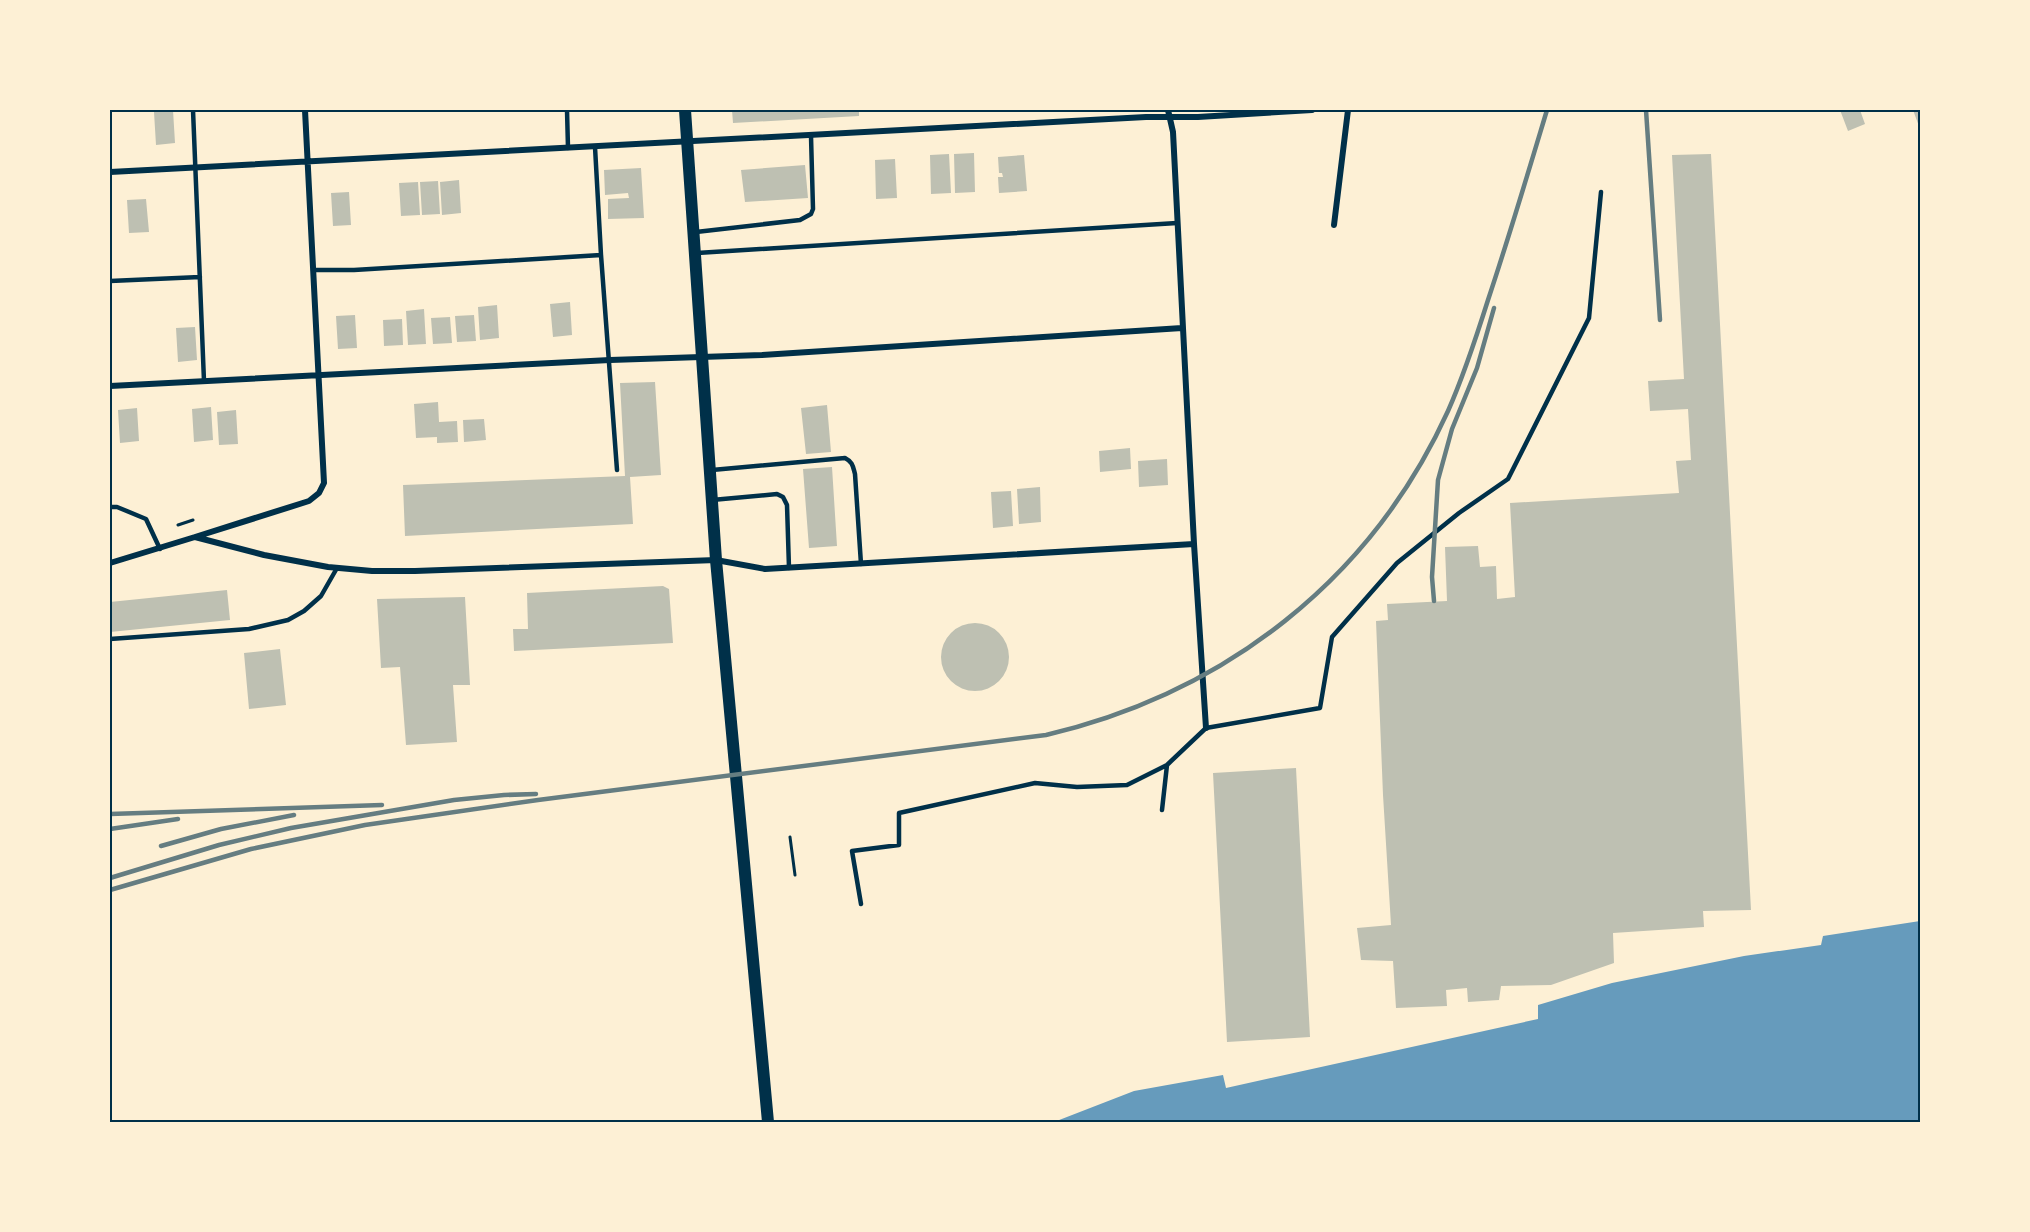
<svg xmlns="http://www.w3.org/2000/svg" width="2030" height="1232" viewBox="0 0 2030 1232" font-family="'Asap Condensed',sans-serif">
  <style>
    .water { fill: #669bbc }
    .building { fill: #bec0b2 }
    .lines { fill: none; stroke-linecap: round; stroke-linejoin: round }
    .path { stroke: #003049; stroke-width: 3 }
    .service { stroke: #003049; stroke-width: 4.5 }
    .minor { stroke: #003049; stroke-width: 6 }
    .secondary { stroke: #003049; stroke-width: 12 }
    .rail { stroke: #657d81; stroke-width: 4.5 }
    .neatline { fill: none; stroke: #003049; stroke-width: 2 }
  </style>
  <rect width="100%" height="100%" fill="#fdf0d5"/>
  <path class="water" d="M 1920,921 L 1920,1122 L 1054,1122 L 1134,1091 L 1223,1075 L 1226,1088 L 1538,1019 L 1538,1005 L 1612,983 L 1744,956 L 1821,945 L 1823,936 Z"/>
  <path class="building" d="M 173,110 L 175,143 L 156,145 L 154,112 Z
    M 732,110 L 859,110 L 859,116 L 733,123 Z
    M 1840,110 L 1860,110 L 1865,124 L 1848,131 Z
    M 1913,110 L 1920,110 L 1920,129 Z
    M 974,153 L 975,192 L 955,193 L 954,154 Z
    M 949,154 L 951,193 L 931,194 L 930,155 Z
    M 1711,154 L 1751,910 L 1703,911 L 1704,927 L 1613,933 L 1614,963 L 1551,985 L 1501,986 L 1499,1000 L 1468,1002 L 1467,988 L 1446,990 L 1447,1006 L 1396,1008 L 1393,961 L 1361,960 L 1357,928 L 1391,925 L 1383,795 L 1376,621 L 1388,620 L 1387,604 L 1447,601 L 1445,547 L 1478,546 L 1480,567 L 1496,566 L 1497,599 L 1515,597 L 1510,503 L 1679,493 L 1676,461 L 1691,460 L 1688,409 L 1650,411 L 1648,381 L 1684,379 L 1672,155 Z
    M 1024,155 L 1027,191 L 999,193 L 998,177 L 1003,177 L 1002,173 L 999,173 L 998,157 Z
    M 895,159 L 897,198 L 876,199 L 875,160 Z
    M 805,165 L 808,198 L 745,202 L 741,170 Z
    M 641,168 L 644,218 L 608,219 L 608,199 L 629,198 L 628,193 L 605,195 L 604,170 Z
    M 459,180 L 461,213 L 442,215 L 440,182 Z
    M 438,181 L 440,214 L 422,215 L 420,182 Z
    M 418,182 L 420,215 L 401,216 L 399,183 Z
    M 349,192 L 351,225 L 333,226 L 331,193 Z
    M 146,199 L 149,232 L 129,233 L 127,200 Z
    M 570,302 L 572,335 L 553,337 L 550,304 Z
    M 497,305 L 499,338 L 480,340 L 478,307 Z
    M 424,309 L 426,344 L 408,345 L 406,311 Z
    M 355,315 L 357,348 L 338,349 L 336,316 Z
    M 474,315 L 476,341 L 457,342 L 455,316 Z
    M 450,317 L 452,343 L 433,344 L 431,318 Z
    M 402,319 L 403,345 L 384,346 L 383,320 Z
    M 195,327 L 197,360 L 178,362 L 176,328 Z
    M 655,382 L 661,475 L 630,477 L 633,524 L 405,536 L 403,485 L 625,476 L 620,383 Z
    M 438,402 L 439,422 L 457,421 L 458,442 L 437,443 L 437,437 L 416,438 L 414,404 Z
    M 827,405 L 831,452 L 806,454 L 801,408 Z
    M 211,407 L 213,440 L 194,442 L 192,409 Z
    M 137,408 L 139,441 L 120,443 L 118,410 Z
    M 236,410 L 238,444 L 219,445 L 217,412 Z
    M 484,419 L 486,440 L 464,442 L 463,420 Z
    M 1130,448 L 1131,469 L 1100,472 L 1099,451 Z
    M 1167,459 L 1168,485 L 1139,487 L 1138,461 Z
    M 832,467 L 837,546 L 809,548 L 803,469 Z
    M 1040,487 L 1041,522 L 1019,524 L 1017,489 Z
    M 1011,491 L 1013,526 L 993,528 L 991,492 Z
    M 663,586 L 669,589 L 673,643 L 514,651 L 513,629 L 528,629 L 527,593 Z
    M 227,590 L 230,620 L 110,632 L 110,602 Z
    M 465,597 L 470,685 L 453,685 L 457,742 L 406,745 L 400,667 L 381,668 L 377,599 Z
    M941 657a34 34 0 1 1 68 0a34 34 0 1 1-68 0Z
    M 280,649 L 286,705 L 249,709 L 244,653 Z
    M 1296,768 L 1310,1037 L 1227,1042 L 1213,773 Z"/>
  <g class="lines">
    <path class="path" d="M 178,525 L 193,520
      M 790,837 L 795,875"/>
    <path class="service" d="M 193,110 L 204,381
      M 567,110 L 568,148
      M 595,147 L 601,255
      M 696,232 L 800,220 L 811,214 L 813,209 L 811,136
      M 697,253 L 1177,223
      M 313,270 L 354,270 L 601,255 L 617,470
      M 110,281 L 200,277
      M 712,470 L 845,458 C 853,462 853,467 855,474 L 861,564
      M 712,500 L 777,494 L 783,497 L 787,505 L 789,568
      M 110,507 L 117,507 L 146,519 L 160,549
      M 110,639 L 249,629 L 288,620 L 304,611 L 321,596 L 337,568
      M 1162,810 L 1167,765 L 1206,728 L 1320,708 L 1332,637 L 1397,563 L 1459,513 L 1508,479 L 1589,318 L 1601,192
      M 861,904 L 852,851 L 899,845 L 899,813 L 1035,783 L 1077,787 L 1127,785 L 1167,765"/>
    <path class="minor" d="M 1168,110 L 1173,132 L 1194,544 L 1206,728
      M 110,172 L 1146,117 L 1198,117 L 1312,110
      M 1334,225 L 1348,110
      M 110,386 L 610,360 L 762,355 L 1182,328
      M 195,537 L 309,501 L 319,493 L 324,483 L 305,110
      M 110,563 L 195,537 L 264,555 L 328,567 L 372,571 L 415,571 L 716,560 L 765,569 L 1194,544"/>
    <path class="secondary" d="M 685,110 L 716,560 L 768,1122"/>
    <path class="rail" d="M 1646,110 L 1660,320
      M 1434,601 L 1432,577 L 1438,480 L 1452,429 L 1477,368 L 1494,308
      M 110,814 L 382,805
      M 110,829 L 178,819
      M 161,846 L 221,829 L 294,815
      M 110,878 L 219,845 L 291,828 L 454,800 L 504,795 L 536,794
      M 110,890 L 251,849 L 365,825 L 538,800 L 1046,735 C 1225,693 1371,580 1448,411 C 1464,375 1476,338 1488,300 C 1509,237 1528,173 1547,110"/>
  </g>
  <rect width="2030" height="1232" fill="none" stroke="#fdf0d5" stroke-width="222"/>
  <rect x="111" y="111" width="1808" height="1010" class="neatline"/>
</svg>
